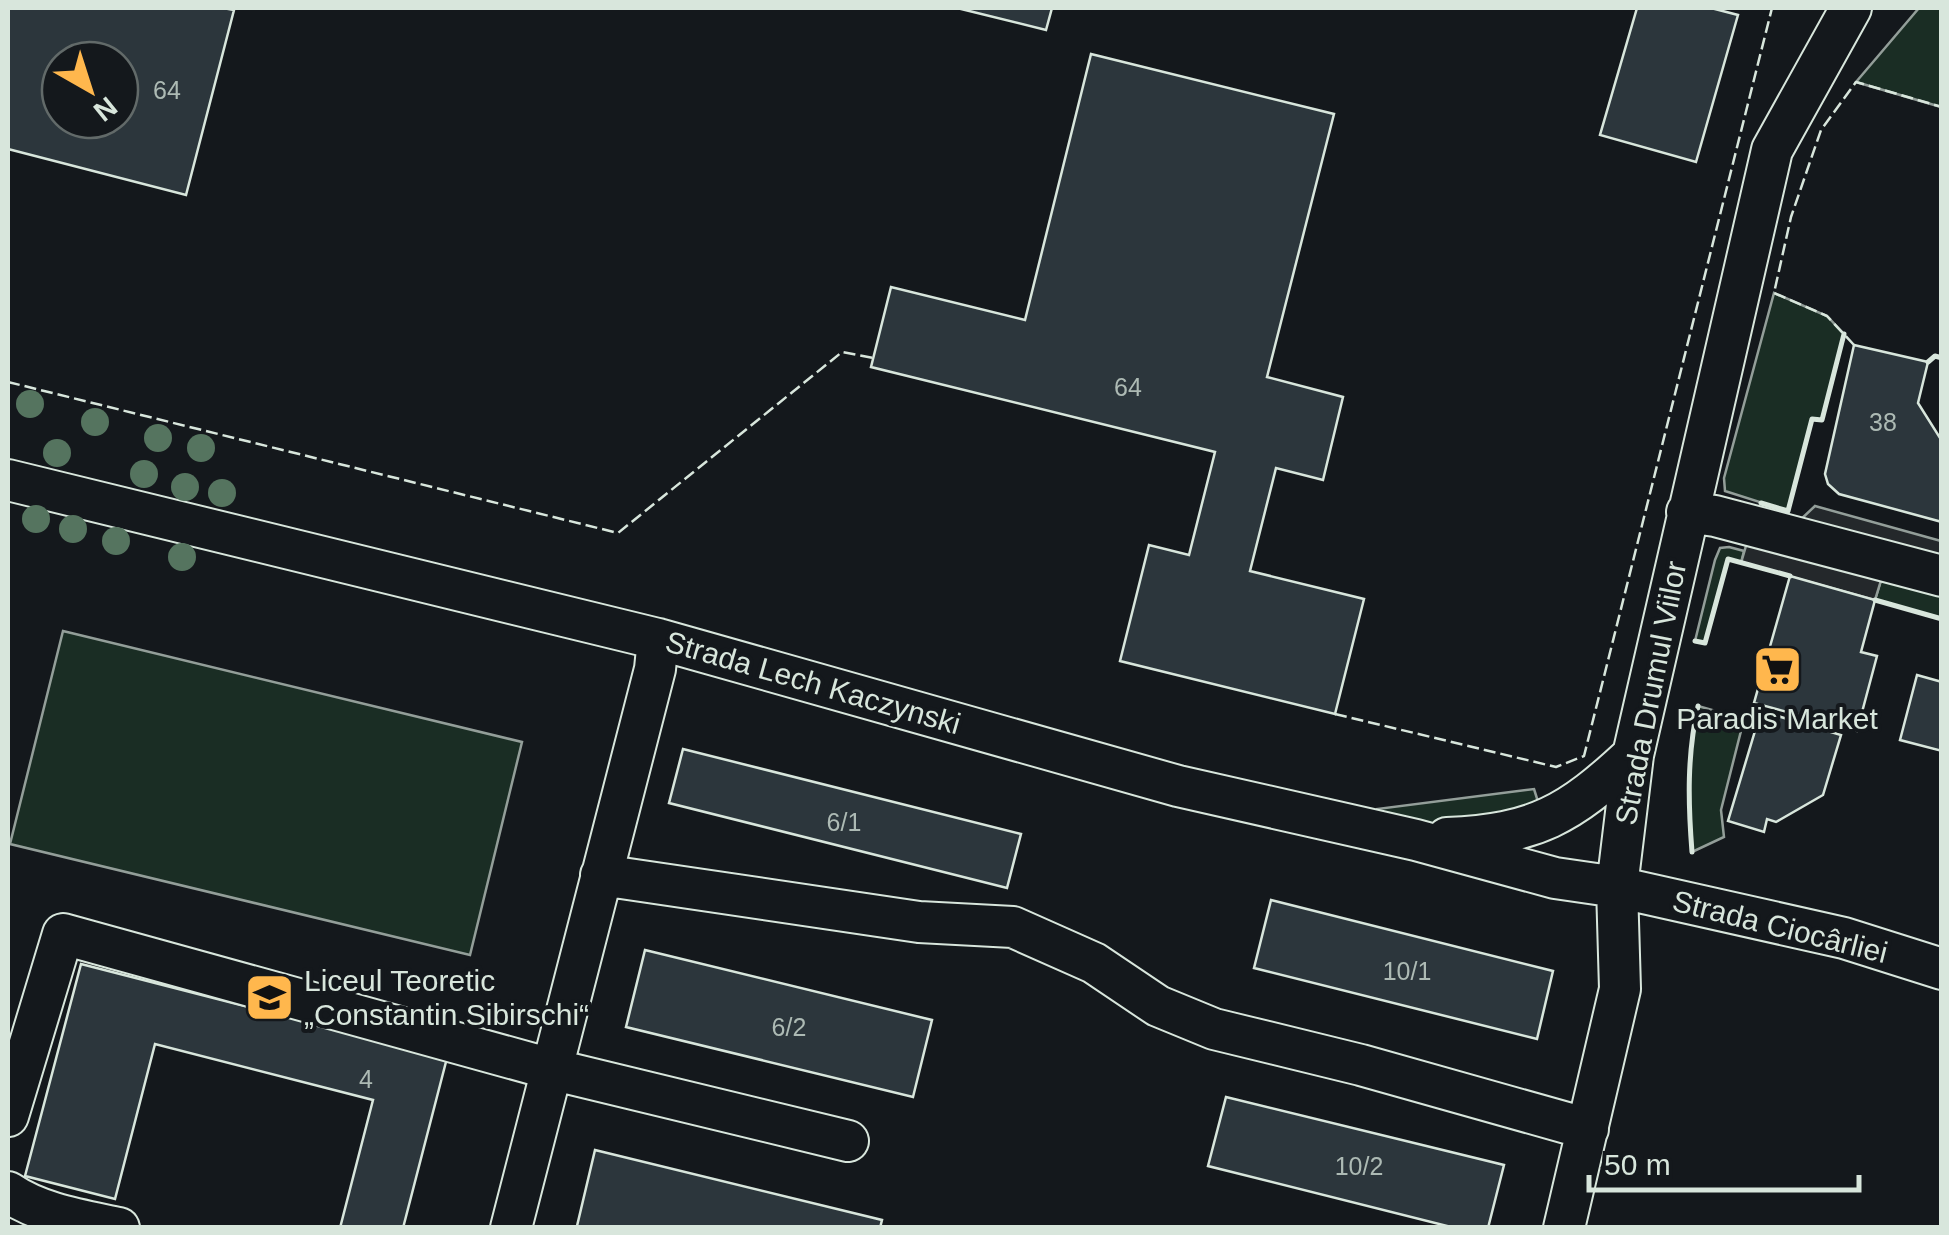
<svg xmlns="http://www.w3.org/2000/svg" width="1949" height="1235" viewBox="0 0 1949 1235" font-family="Helvetica,sans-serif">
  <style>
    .green { fill: #1a2d24; stroke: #939e99; stroke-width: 2.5 }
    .parking { fill: #24282b; stroke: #939e99; stroke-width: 2.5 }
    .building { fill: #2c363c; stroke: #d8e6dc; stroke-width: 2.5; fill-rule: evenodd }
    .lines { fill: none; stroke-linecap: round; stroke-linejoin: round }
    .minor-casing { stroke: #d8e6dc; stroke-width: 44 }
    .minor { stroke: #14181c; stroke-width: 40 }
    .fence { stroke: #d8e6dc; stroke-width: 2.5; stroke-dasharray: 12 5; stroke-linecap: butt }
    .wall { stroke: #d8e6dc; stroke-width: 5 }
    .tree { fill: #55745f }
    .labels { text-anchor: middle; stroke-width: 8; stroke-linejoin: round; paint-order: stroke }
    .number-label { font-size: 25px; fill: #adbab4 }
    .street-label { font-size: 30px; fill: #d8e6dc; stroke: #14181c }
    .poi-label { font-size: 30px; fill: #d8e6dc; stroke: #14181c }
  </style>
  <rect width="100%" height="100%" fill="#14181c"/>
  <path class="green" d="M 1919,8 L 1941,8 L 1941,107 L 1856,82 Z
    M 1774,293 L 1827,316 L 1844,334 L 1822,420 L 1812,420 L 1788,511 L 1725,491 L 1724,478 Z
    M 1729,547 L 1744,551 L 1741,563 L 1728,559 L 1705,643 L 1695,641 L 1715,560 L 1720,548 Z
    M 1882,577 L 1941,593 L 1941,619 L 1875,600 Z
    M 63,631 L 522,742 L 470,955 L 10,844 Z
    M 1698,706 L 1744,719 L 1721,810 L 1724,837 L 1692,852 C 1688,802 1687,755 1698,706 Z
    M 1534,789 L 1540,808 L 1517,818 L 1415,825 L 1377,816 L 1377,809 Z"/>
  <path class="parking" d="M 1815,506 L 1941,541 L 1941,562 L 1798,522 Z
    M 1748,539 L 1882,577 L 1875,600 L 1741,563 Z"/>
  <path class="building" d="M 8,8 L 223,8 L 234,10 L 186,195 L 8,149 ZM 60,60 L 120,60 L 120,120 L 60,120 Z
    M 957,8 L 1052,8 L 1046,30 Z
    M 1637,8 L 1711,8 L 1738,15 L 1696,162 L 1600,135 Z
    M 1091,54 L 1334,114 L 1267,377 L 1343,397 L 1323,480 L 1276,468 L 1250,571 L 1364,599 L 1335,714 L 1120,661 L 1149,545 L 1189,555 L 1215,452 L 871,367 L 891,287 L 1025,320 Z
    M 1854,345 L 1928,362 L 1918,403 L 1942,441 L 1942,522 L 1839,494 L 1828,484 L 1825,474 Z
    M 1790,576 L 1875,600 L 1861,652 L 1877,656 L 1857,731 L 1754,703 Z
    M 1917,675 L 1942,682 L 1942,751 L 1900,740 Z
    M 1761,711 L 1841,735 L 1823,795 L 1776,822 L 1767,819 L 1764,832 L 1728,821 Z
    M 683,749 L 1021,834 L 1007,888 L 669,803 Z
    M 1271,900 L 1553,971 L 1537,1039 L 1254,968 Z
    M 645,950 L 932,1020 L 913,1097 L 626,1027 Z
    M 81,964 L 447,1058 L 403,1228 L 340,1228 L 373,1100 L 155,1044 L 115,1199 L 25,1176 Z
    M 1226,1097 L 1504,1165 L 1488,1228 L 1455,1228 L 1208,1166 Z
    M 595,1150 L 882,1220 L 880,1228 L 577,1226 Z"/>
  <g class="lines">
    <defs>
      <path id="minor" d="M 8,480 L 658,639 L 1178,786 L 1416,840 L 1555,878 L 1617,887 L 1844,938 L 1942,969
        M 1687,512 L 1715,516 L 1942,576
        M 1447,838 C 1536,834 1569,815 1633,755
        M 601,875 L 919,922 L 1013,927 L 1094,963 L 1158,1006 L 1214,1029 L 1361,1065 L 1588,1129
        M 8,1116 L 63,934 L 551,1069 L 848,1141
        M 8,1192 C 40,1214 81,1220 119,1228
        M 511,1228 L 655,669 L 658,639
        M 1564,1228 L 1620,989 L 1617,887 L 1633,755 L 1772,150 L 1851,8"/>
    </defs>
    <use href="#minor" class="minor-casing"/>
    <use href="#minor" class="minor"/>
    <path class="fence" d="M 1854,345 L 1827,316 L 1774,293 L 1791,217 L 1821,130 L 1856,82 L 1942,107
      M 8,382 L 618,533 L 842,352 L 873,358
      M 1335,714 L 1556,767 L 1584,756 L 1772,8"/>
    <path class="wall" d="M 1928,362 L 1935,356 L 1942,358
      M 1761,503 L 1788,511 L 1812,419 L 1822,420 L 1844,334
      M 1875,600 L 1942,619
      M 1695,641 L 1705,643 L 1728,559 L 1790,576
      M 1692,852 C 1688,802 1687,755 1698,706"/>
  </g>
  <g class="tree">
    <circle cx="30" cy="404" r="14"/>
    <circle cx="95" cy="422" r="14"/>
    <circle cx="158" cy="438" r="14"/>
    <circle cx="201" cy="448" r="14"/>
    <circle cx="57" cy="453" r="14"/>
    <circle cx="144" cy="474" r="14"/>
    <circle cx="185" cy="487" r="14"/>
    <circle cx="222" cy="493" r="14"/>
    <circle cx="36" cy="519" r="14"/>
    <circle cx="73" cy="529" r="14"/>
    <circle cx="116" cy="541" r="14"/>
    <circle cx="182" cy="557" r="14"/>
  </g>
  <defs>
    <symbol id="supermarket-square" viewBox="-11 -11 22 22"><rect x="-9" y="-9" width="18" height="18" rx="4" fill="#ffb74d" stroke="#14181c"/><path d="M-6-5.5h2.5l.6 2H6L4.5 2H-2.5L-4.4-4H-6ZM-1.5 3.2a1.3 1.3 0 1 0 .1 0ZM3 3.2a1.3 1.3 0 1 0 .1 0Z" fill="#111"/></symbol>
    <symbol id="school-square" viewBox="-11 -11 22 22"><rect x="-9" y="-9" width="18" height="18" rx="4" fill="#ffb74d" stroke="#14181c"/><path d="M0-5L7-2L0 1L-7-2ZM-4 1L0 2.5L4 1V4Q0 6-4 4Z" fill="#111"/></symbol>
  </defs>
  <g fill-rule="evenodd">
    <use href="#supermarket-square" x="1750" y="642" width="55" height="55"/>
    <use href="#school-square" x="242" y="970" width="55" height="55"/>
  </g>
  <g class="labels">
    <g class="number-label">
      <text x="167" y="99">64</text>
      <text x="1128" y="396">64</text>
      <text x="1883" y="431">38</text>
      <text x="844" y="831">6/1</text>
      <text x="1407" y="980">10/1</text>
      <text x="789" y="1036">6/2</text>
      <text x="366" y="1088">4</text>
      <text x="1359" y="1175">10/2</text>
    </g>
    <g class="street-label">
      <text transform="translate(813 683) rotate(16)" y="10">Strada Lech Kaczynski</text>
      <text transform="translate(1651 693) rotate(-79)" y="10">Strada Drumul Viilor</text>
      <text transform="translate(1780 927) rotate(14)" y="10">Strada Ciocârliei</text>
    </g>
    <g class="poi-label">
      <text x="1777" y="729">Paradis Market</text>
      <text x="304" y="991" text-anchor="start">Liceul Teoretic<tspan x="304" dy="34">„Constantin Sibirschi“</tspan></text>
    </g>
  </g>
  <rect width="1949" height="1235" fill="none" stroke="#d8e6dc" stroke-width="20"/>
  <g transform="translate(90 90) rotate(141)"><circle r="48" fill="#14181c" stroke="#626a69" stroke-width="2.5"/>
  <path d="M0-8L18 38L0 25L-18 38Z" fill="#ffb74d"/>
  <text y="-15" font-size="28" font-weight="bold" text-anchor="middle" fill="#d8e6dc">N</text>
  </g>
  <path d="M1589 1175v15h270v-15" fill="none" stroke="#d8e6dc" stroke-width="5"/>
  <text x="1604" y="1175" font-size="30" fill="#d8e6dc" stroke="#14181c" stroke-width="8" paint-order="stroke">50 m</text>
</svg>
